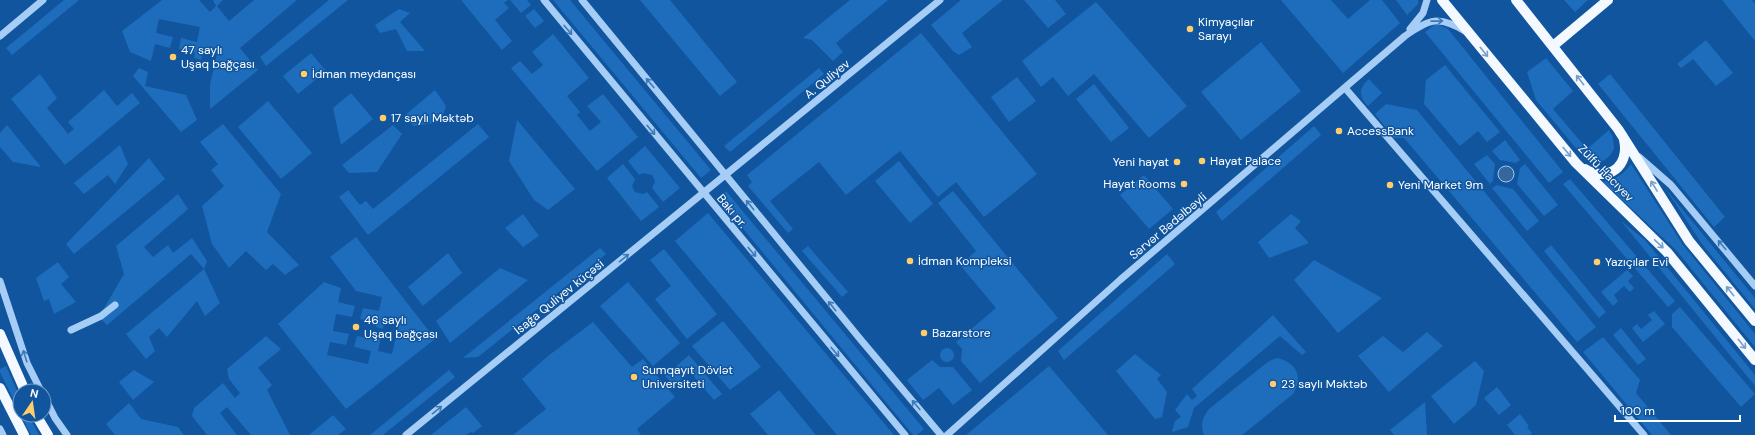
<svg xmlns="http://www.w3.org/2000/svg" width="1755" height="435" viewBox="0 0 1755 435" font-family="'DM Sans',sans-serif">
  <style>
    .green { fill: #1e6dbc }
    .water { fill: #35679c; stroke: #98c9f9 }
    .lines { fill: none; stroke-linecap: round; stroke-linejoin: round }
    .minor { stroke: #a6cdf5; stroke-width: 7 }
    .major { stroke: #f4f9ff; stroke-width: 10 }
    .oneway { stroke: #3d79b8 }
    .oneway2 { stroke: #779fca }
    .poi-dot { fill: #ffcd6a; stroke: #10559e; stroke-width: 1.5 }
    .labels { text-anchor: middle; stroke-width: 3; stroke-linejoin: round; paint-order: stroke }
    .poi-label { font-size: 12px; fill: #fff; stroke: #10559e; text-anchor: start }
    .street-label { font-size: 12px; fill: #fff; stroke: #10559e }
  </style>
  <rect width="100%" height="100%" fill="#10559e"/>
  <path class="green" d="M 64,0 L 79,0 L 12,55 L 6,48 Z
    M 162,0 L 199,0 L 210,12 L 216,6 L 213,0 L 223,0 L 217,6 L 229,21 L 254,0 L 297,0 L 240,48 L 258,70 L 210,109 L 210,84 L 218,50 L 204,47 L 201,60 L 194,58 L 195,53 L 179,49 L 181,38 L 197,42 L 200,27 L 159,19 L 156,33 L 173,37 L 170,48 L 155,44 L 151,61 L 130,52 L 122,31 Z
    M 329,0 L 348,0 L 266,66 L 260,57 Z
    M 461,0 L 508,0 L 504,3 L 509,8 L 495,20 L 512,41 L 502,50 Z
    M 510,0 L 527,0 L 531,5 L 521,13 Z
    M 553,0 L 570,0 L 711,170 L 701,178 Z
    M 640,0 L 670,0 L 737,82 L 720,96 Z
    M 850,0 L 888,0 L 836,43 L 843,52 L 833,61 L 812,40 L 803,38 Z
    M 961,0 L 1003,0 L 962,33 L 972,47 L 959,55 L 953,51 L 931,25 Z
    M 1024,0 L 1055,0 L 1066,14 L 1048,28 Z
    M 1281,0 L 1331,0 L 1348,19 L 1370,0 L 1382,0 L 1400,23 L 1343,73 Z
    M 1396,0 L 1418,0 L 1418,4 L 1407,15 Z
    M 1564,0 L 1588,0 L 1575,12 Z
    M 1722,0 L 1752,0 L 1755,4 L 1755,41 Z
    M 1096,2 L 1187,106 L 1149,138 L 1094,74 L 1068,96 L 1053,77 L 1041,87 L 1022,61 Z
    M 399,9 L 410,13 L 400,22 L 425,51 L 407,51 L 396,29 L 380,33 L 375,25 Z
    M 534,9 L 544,21 L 535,28 L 525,16 Z
    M 1434,25 L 1439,25 L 1448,29 L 1563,172 L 1549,183 L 1425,32 Z
    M 921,33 L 1037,174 L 984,217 L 956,182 L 938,197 L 900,151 L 846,195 L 819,162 L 770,201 L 793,229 L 788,233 L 748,186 L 752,182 L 747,175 Z
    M 553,34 L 589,78 L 567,96 L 580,112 L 577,115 L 590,131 L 601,122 L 587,106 L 603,94 L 638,137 L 597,171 L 511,68 L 520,61 L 532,74 L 543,65 L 532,52 Z
    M 1706,40 L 1733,73 L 1716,86 L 1693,59 L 1681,68 L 1677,64 Z
    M 1261,42 L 1301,91 L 1241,140 L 1201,92 Z
    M 311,53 L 326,71 L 298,94 L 283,76 Z
    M 1546,58 L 1573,91 L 1553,109 L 1587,149 L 1609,130 L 1613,138 L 1614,149 C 1608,161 1598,166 1585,159 L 1536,100 L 1527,72 Z
    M 1445,65 L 1500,132 L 1487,142 L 1478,131 L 1460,146 L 1424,104 L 1426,80 Z
    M 139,68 L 148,72 L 145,86 L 186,95 L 197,120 L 181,132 L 133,76 Z
    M 819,68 L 824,74 L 730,152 L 724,146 Z
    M 40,74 L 57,98 L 47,108 L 68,134 L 74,129 L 68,122 L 104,90 L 117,106 L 132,93 L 140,103 L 65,165 L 11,99 Z
    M 1610,74 L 1725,217 L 1714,227 L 1598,84 Z
    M 1017,77 L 1036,101 L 1009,122 L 991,97 Z
    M 1369,79 L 1382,93 L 1368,106 C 1358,97 1359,87 1369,79 Z
    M 1094,84 L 1129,128 L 1111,142 L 1076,99 Z
    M 435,90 L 446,106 L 441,122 L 414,126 L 404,116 Z
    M 351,93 L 373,119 L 341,145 L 333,108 Z
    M 268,101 L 312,153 L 281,179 L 238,127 Z
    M 1386,104 L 1417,110 L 1596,327 L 1577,342 L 1404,138 L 1394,138 L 1375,114 Z
    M 517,120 L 575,189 L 548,210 L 534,200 L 509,161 Z
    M 223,124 L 281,194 L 267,232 L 299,265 L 285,275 L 273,264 L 266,270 L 246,251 L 229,268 L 212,244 L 202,206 L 224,186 L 211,170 L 218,164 L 200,142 Z
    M 478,124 L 489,137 L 368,235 L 339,197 L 348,190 L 360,205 L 366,201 L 373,209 Z
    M 7,125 L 41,167 L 13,162 L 0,147 L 0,133 Z
    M 393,125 L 402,134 L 377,172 L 349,173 L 342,165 Z
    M 1314,126 L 1321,135 L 1222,221 L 1216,212 Z
    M 1505,140 L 1520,160 L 1516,163 L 1500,160 L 1492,151 Z
    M 120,145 L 128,164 L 115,184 L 108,175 L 84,194 L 74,183 Z
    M 645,146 L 680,188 L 663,202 L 652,188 L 655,181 L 652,175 L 643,173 L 639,175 L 628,161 Z
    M 1487,155 L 1495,164 L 1493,181 L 1490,184 L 1474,164 Z
    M 149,158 L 165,179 L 74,254 L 66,244 Z
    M 899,161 L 933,204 L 910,223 L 875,181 Z
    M 623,164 L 635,179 L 632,186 L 635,192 L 643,194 L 647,192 L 659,207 L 641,221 L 607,178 Z
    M 1525,164 L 1558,205 L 1544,216 L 1517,184 L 1520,168 Z
    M 1631,164 L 1683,245 L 1755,334 L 1755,347 L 1676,250 L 1603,182 C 1616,179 1623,175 1631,164 Z
    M 1144,175 L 1173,209 L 1149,229 L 1120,195 Z
    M 1570,179 L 1675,301 L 1668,307 L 1563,184 Z
    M 1497,185 L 1513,189 L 1539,221 L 1527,231 L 1492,188 Z
    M 1665,188 L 1755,298 L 1755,309 L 1702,244 Z
    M 726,191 L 924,429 L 917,435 L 913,435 L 718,198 Z
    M 953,191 L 1058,318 L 980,383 L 961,361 L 962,349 L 956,342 L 996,308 L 960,265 L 976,251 L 938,203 Z
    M 178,194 L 188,209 L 144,247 L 153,257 L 168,245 L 173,253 L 192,238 L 207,261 L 204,269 L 220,303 L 205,316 L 197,301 L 167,337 L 159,328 L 149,337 L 155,351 L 146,359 L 126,334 L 204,269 L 191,254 L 107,325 L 99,317 L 124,274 L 116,246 Z
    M 708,213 L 894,435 L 837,435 L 675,241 Z
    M 523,214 L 539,236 L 523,247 L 505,228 Z
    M 1291,214 L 1301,221 L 1295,228 L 1309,243 L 1269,258 L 1258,242 Z
    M 1621,221 L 1645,240 L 1755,375 L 1755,386 Z
    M 356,237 L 435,339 L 346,409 L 278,324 L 324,282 L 341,288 L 338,302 L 355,306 L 352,317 L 336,314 L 333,331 L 349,334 L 346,345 L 330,342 L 327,355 L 368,364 L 371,351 L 354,347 L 357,336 L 373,339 L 374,335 L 381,337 L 378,351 L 392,354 L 400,319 L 385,316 L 383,329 L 376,327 L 376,322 L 360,319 L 363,308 L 379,311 L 382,297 L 356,291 L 330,257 Z
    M 1551,245 L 1606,312 L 1599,318 L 1544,251 Z
    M 808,246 L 848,292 L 842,297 L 802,251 Z
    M 600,248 L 606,254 L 478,357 L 463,358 Z
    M 664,249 L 717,314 L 687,339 L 655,299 L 671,286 L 650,260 Z
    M 448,253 L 462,273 L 423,306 L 408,287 Z
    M 1167,254 L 1175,264 L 1064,360 L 1058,351 Z
    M 1314,260 L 1382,298 L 1338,333 L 1294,280 Z
    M 58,262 L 69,277 L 61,284 L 76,302 L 54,314 L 49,299 L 44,301 L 36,278 Z
    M 500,268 L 528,280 L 450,343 L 436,321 Z
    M 1627,270 L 1633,276 L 1628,281 L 1634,288 L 1630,292 L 1624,286 L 1614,295 L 1618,301 L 1613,306 L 1601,292 Z
    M 628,282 L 680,343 L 653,366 L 600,306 Z
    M 1680,307 L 1755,394 L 1741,407 L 1672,327 L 1672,314 Z
    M 1654,311 L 1665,324 L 1643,342 L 1632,328 L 1637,324 L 1641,329 L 1652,320 L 1648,315 Z
    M 1273,315 L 1306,352 L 1302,355 L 1280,336 L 1194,408 L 1188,427 L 1172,432 L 1175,421 L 1181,417 L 1175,410 L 1187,394 L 1192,400 L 1197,396 L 1192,389 Z
    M 723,321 L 761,367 L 730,390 L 692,346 Z
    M 593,322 L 632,367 L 643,359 L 675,397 L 637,429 L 641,435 L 513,435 L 546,409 L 522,379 L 548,356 Z
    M 1621,328 L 1646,359 L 1638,365 L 1613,335 Z
    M 1427,332 L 1443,346 L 1389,392 L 1358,356 L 1383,336 L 1403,352 Z
    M 266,336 L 281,349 L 258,368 L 272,385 L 267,390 L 290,435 L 251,435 L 227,407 L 220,413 L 237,435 L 207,435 L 192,416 L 194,408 L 223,383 L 235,398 L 240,393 L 229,379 L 227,369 Z
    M 1603,337 L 1640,380 L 1636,393 L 1671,435 L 1652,435 L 1583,352 Z
    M940 355a7 7 0 1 1 14 0a7 7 0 1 1-14 0Z
    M 1135,354 L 1161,375 L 1157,379 L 1167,392 L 1162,417 L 1155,419 L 1116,371 Z
    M 689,355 L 722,394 L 714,400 L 690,372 L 674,385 L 665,376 Z
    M 1277,358 C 1296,362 1304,377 1293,394 L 1242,435 L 1204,435 C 1200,425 1202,418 1209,409 L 1269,361 Z
    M 932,360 L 940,367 L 953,367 L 972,390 L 953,405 L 939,388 L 923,400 L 907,380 Z
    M 1475,361 L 1484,371 L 1476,405 L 1454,424 L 1431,396 Z
    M 6,366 L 20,398 L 20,413 L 0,372 L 0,369 Z
    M 1049,366 L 1108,435 L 966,435 Z
    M 134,370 L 154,382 L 133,400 L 119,382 Z
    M 449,370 L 455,377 L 383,435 L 370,435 Z
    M 1497,387 L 1511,405 L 1499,415 L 1484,398 Z
    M 779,390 L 816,435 L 768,435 L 750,414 Z
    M 1425,402 L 1427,435 L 1394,435 L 1390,430 Z
    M 129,403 L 141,419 L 178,427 L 184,435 L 115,435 L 106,424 Z
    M 466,407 L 482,426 L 473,433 L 471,432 L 466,435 L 431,435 Z
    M 1520,414 L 1529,426 L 1527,427 L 1532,433 L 1530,435 L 1515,435 L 1507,425 Z
    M 21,415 L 28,415 L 39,435 L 31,435 Z
    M 333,415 L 346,429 L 338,435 L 309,435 Z"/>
  <path class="water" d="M1498 174a8 8 0 1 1 16 0a8 8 0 1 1-16 0Z"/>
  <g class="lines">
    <path class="minor" d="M 544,0 L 905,435
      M 582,0 L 861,340 L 941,435
      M 1410,29 L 1423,13 L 1427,0
      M 0,36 L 43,0
      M 1345,88 L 1644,435
      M 1639,157 L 1671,185 L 1755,286
      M 0,281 L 27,363 L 41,391
      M 71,330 L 101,316 L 115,305
      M 44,396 L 55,418 L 67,435
      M 0,429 L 3,435
      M 406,435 L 940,0
      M 947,435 L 1120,280 L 1405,36 C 1429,19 1439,15 1465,31"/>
    <path class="major" d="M 1442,0 L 1576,163 L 1667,252 L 1755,360
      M 1516,0 L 1618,129 L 1689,241 L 1755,321
      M 1553,46 L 1608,0
      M 1585,169 C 1608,183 1630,166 1624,140
      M 0,334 L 25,391
      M 0,388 L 24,435
      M 36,415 L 48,435"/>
  </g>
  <defs><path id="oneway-shaft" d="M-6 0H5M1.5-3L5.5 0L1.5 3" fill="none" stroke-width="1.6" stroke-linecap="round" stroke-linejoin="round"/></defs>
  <g class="oneway">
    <use href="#oneway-shaft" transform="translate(1437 21) rotate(-1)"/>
    <use href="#oneway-shaft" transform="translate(568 30) rotate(50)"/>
    <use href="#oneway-shaft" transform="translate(650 83) rotate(-130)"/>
    <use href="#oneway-shaft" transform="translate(651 130) rotate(50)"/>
    <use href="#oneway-shaft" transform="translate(750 205) rotate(-129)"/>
    <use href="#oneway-shaft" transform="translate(1722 245) rotate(-130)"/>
    <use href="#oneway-shaft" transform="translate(752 252) rotate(50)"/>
    <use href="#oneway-shaft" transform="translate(624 258) rotate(-39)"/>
    <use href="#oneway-shaft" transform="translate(832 306) rotate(-129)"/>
    <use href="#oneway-shaft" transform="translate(835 352) rotate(50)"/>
    <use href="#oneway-shaft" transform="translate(25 356) rotate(-108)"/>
    <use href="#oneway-shaft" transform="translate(916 405) rotate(-130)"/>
    <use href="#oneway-shaft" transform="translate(437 410) rotate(-39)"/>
  </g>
  <g class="oneway2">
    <use href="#oneway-shaft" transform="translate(1484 52) rotate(51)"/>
    <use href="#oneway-shaft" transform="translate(1580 80) rotate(-128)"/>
    <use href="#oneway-shaft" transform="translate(1567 152) rotate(50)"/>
    <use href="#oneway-shaft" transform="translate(1654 186) rotate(-122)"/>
    <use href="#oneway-shaft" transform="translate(1659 244) rotate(44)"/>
    <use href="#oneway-shaft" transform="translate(1730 291) rotate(-129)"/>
    <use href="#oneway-shaft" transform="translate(1742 344) rotate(51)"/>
  </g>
  <g class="poi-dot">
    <circle cx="1190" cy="29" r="4"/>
    <circle cx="173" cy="57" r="4"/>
    <circle cx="304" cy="74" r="4"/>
    <circle cx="383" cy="118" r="4"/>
    <circle cx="1339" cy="131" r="4"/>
    <circle cx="1202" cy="161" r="4"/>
    <circle cx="1177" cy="162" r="4"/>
    <circle cx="1184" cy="184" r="4"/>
    <circle cx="1390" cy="185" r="4"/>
    <circle cx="910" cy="261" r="4"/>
    <circle cx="1597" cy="262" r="4"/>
    <circle cx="356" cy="327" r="4"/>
    <circle cx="924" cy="333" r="4"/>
    <circle cx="634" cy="377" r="4"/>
    <circle cx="1273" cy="384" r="4"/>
  </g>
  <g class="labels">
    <g class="poi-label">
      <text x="1198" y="26">Kimyaçılar<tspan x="1198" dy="14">Sarayı</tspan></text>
      <text x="181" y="54">47 saylı<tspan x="181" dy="14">Uşaq bağçası</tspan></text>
      <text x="312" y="78">İdman meydançası</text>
      <text x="391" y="122">17 saylı Məktəb</text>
      <text x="1347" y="135">AccessBank</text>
      <text x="1210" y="165">Hayat Palace</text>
      <text x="1169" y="166" text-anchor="end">Yeni hayat</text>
      <text x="1176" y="188" text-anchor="end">Hayat Rooms</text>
      <text x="1398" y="189">Yeni Market 9m</text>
      <text x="918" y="265">İdman Kompleksi</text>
      <text x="1605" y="266">Yazıçılar Evi</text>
      <text x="364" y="324">46 saylı<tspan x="364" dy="14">Uşaq bağçası</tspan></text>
      <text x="932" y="337">Bazarstore</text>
      <text x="642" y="374">Sumqayıt Dövlət<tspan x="642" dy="14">Universiteti</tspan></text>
      <text x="1281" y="388">23 saylı Məktəb</text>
    </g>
    <g class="street-label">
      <text transform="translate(827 79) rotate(-39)" y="4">A. Quliyev</text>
      <text transform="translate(1606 173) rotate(46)" y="4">Zülfü Hacıyev</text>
      <text transform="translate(732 211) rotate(50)" y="4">Bakı pr.</text>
      <text transform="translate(1168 226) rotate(-40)" y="4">Sərvər Bədəlbəyli</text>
      <text transform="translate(559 297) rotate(-39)" y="4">İsağa Quliyev küçəsi</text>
    </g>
  </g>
  <g transform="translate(32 403) rotate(13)"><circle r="19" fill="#10559e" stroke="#7099c5"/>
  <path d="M0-3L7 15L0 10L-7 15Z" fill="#ffcd6a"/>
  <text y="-6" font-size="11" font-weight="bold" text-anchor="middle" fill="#ffffff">N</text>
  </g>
  <path d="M1615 415v6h125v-6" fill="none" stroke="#ffffff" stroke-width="2"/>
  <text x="1621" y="415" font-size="12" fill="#ffffff" stroke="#10559e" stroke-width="3" paint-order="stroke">100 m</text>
</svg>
